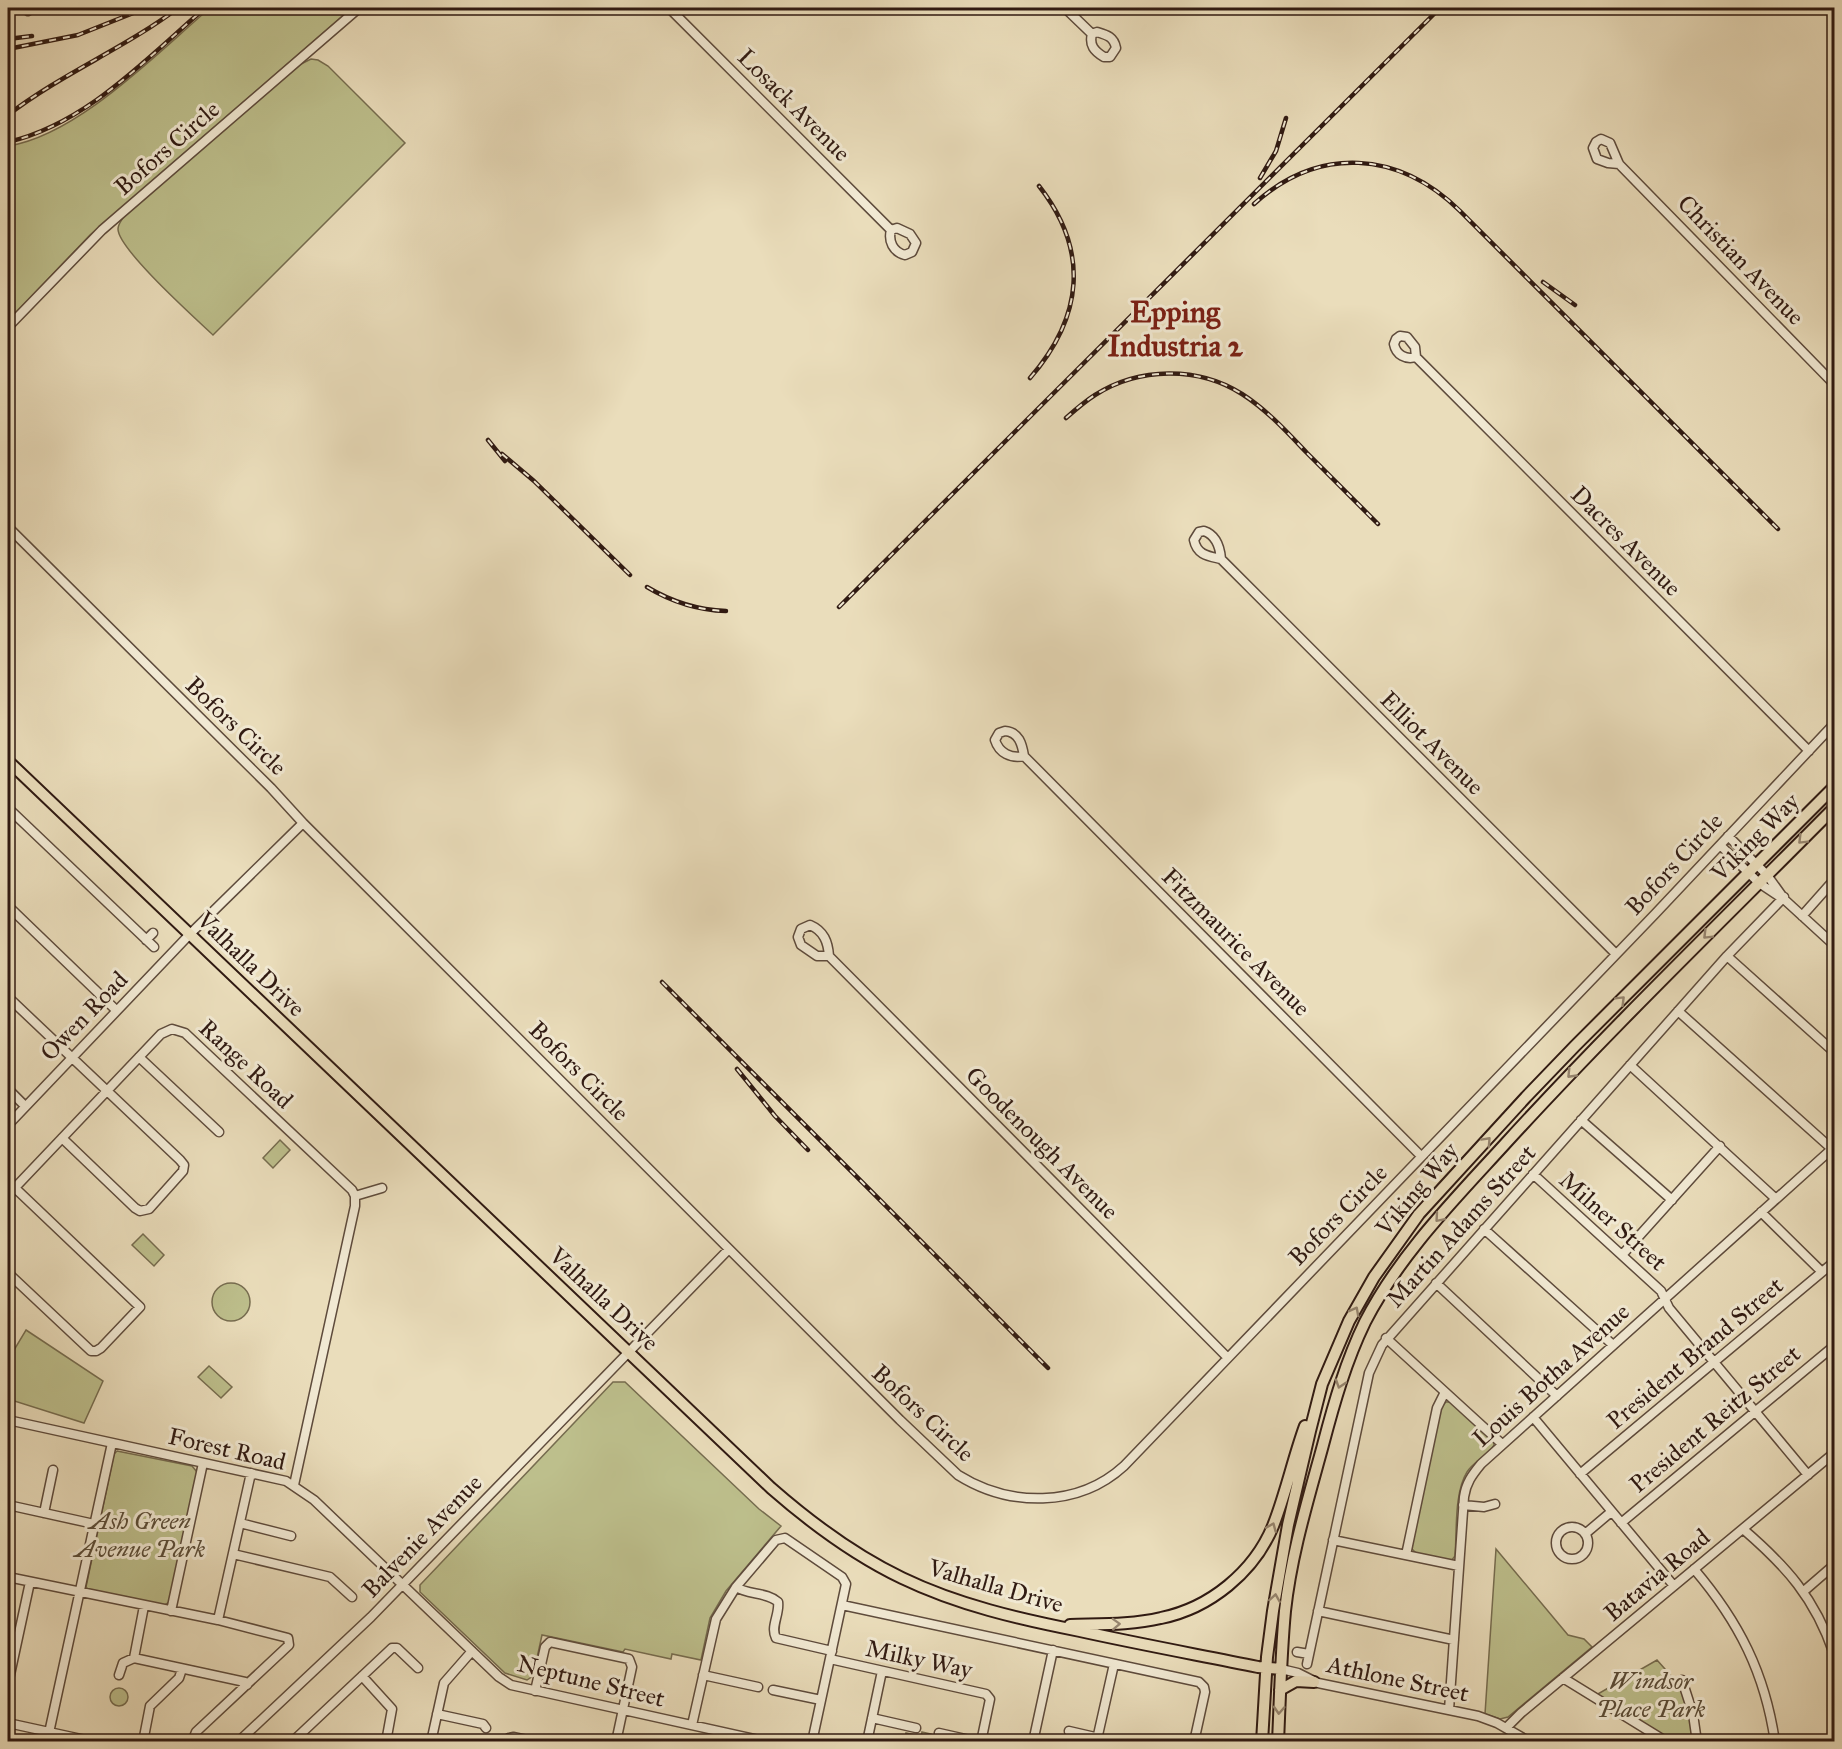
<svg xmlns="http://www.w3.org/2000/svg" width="1842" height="1749" viewBox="0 0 1842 1749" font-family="'IM FELL Great Primer',serif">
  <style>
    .green { fill: #bdbf8c; stroke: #766c4f; stroke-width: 1.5 }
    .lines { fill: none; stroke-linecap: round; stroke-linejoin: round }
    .minor-casing { stroke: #5e4b3c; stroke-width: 11 }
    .major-casing { stroke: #301a12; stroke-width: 14 }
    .minor { stroke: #f1e9d3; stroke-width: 8 }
    .major { stroke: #eaddbb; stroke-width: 10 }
    .rail-casing { stroke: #301a12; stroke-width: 4.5 }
    .rail { stroke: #f1e9d3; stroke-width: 2; stroke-dasharray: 7; stroke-linecap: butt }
    .oneway { stroke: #96856f }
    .labels { text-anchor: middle; stroke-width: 6; stroke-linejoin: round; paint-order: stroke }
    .street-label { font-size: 24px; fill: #301a12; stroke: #f1e9d3 }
    .park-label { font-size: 24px; font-style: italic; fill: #5a4c37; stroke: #f1e9d3 }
    .district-label { font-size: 30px; font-weight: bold; fill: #7a1f14; stroke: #f1e9d3 }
  </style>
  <rect width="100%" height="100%" fill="#eaddbb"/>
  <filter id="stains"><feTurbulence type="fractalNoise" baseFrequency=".00333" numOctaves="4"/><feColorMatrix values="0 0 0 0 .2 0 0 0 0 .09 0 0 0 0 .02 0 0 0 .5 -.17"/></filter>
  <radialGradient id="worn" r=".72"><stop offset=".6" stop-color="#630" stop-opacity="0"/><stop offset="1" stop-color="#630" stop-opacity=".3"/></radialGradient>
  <path class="green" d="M 210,8 L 352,8 L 90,235 L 8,321 L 8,146 C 78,135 157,53 210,8 Z
    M 311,59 L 318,60 L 328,66 L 405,143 L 213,335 C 195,318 118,249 118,229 C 118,224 122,220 124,216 L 299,65 Z
    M 280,1140 L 290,1150 L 273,1168 L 263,1158 Z
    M 143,1234 L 164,1255 L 154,1266 L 132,1245 Z
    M212 1302a19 19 0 1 1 38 0a19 19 0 1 1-38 0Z
    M 26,1330 L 103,1381 L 84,1423 L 8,1399 L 8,1360 Z
    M 209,1366 L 232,1387 L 221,1398 L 198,1377 Z
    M 613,1382 L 625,1382 L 759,1509 L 781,1526 L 726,1591 L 710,1618 L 701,1660 L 672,1654 L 671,1659 L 625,1649 L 623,1652 L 542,1635 L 533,1676 L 527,1680 L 505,1673 L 420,1592 L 420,1585 Z
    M 1446,1402 L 1451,1402 L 1494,1441 L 1494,1445 C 1488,1456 1474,1461 1467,1472 C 1454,1493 1457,1531 1455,1556 L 1451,1561 L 1417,1554 L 1411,1548 L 1440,1407 Z
    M 117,1451 L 192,1466 L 197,1472 L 169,1602 L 163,1606 L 89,1590 L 86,1587 L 114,1454 Z
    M 1496,1549 L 1568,1635 L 1584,1639 L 1592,1647 L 1508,1717 L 1500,1719 L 1485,1714 Z
    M 1657,1660 L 1680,1686 L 1690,1716 L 1694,1741 L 1673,1741 L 1596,1695 Z
    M110 1697a9 9 0 1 1 18 0a9 9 0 1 1-18 0Z
    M 922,1732 L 931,1734 L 930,1738 L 941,1741 L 905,1741 L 906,1733 L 921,1736 Z"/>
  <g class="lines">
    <defs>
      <path id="minor" d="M 27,8 L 28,11
        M 669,8 L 891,230
        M 1065,8 L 1092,34
        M 1097,32 C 1107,35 1114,37 1116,48 L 1110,57 L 1104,57 C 1094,51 1089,45 1092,34 Z
        M 1619,164 L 1608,163 L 1597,159 L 1593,148 L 1596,142 L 1601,139 L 1610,143 L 1619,164 L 1834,384
        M 897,228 L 910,234 L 916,243 L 912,252 L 905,255 C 893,252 888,241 891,230 Z
        M 8,327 L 102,230 L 359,8
        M 1400,336 L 1407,337 L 1415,347 L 1416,357 C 1406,360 1396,355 1394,344 L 1396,339 Z
        M 1416,357 L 1809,751
        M 8,527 L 271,788 L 303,823 L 900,1420 L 958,1475 C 1009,1507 1078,1508 1124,1466 L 1655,914 L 1834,724
        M 1204,531 C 1216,535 1220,547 1221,559 C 1208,556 1197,555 1194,540 L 1199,532 Z
        M 1221,559 L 1616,954
        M 1005,731 C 1019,732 1022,744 1024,756 C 1011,759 999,753 995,740 L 999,733 Z
        M 1024,756 L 1421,1156
        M 8,808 L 154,947
        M 1728,836 L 1767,875 L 1785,900
        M 1720,845 L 1759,883 L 1786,901 L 1834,945
        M 8,906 L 116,1010
        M 1802,916 L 1834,880
        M 810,925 C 824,931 828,942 829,956 L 817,956 L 801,945 L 798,937 L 801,929 Z
        M 146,940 L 153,933
        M 829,956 L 1227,1357
        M 1727,956 L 1834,1052
        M 8,997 L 180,1160 L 184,1165 L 183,1171 L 149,1209 L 140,1211 L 135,1208 L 62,1138
        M 1678,1011 L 1832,1149
        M 139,1057 L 219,1132
        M 1630,1065 L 1776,1199
        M 8,1089 L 25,1106
        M 1581,1120 L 1672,1200
        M 8,1125 L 190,934 L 303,823
        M 1533,1174 L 1661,1291 L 1669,1308 L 1808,1475
        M 8,1195 L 161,1034 L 172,1029 L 185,1033 L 352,1190 L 355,1196 L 355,1206 L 294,1485
        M 355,1196 L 382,1188
        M 1761,1212 L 1822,1272
        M 1484,1229 L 1613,1345
        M 1622,1255 L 1720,1146
        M 8,1273 L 91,1351 L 96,1351 L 101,1348 L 140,1307 L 15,1188
        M 1436,1283 L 1557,1396
        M 1386,1338 L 1502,1444
        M 1533,1417 L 1674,1586
        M 8,1420 L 286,1481 L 314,1500 L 499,1677 L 511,1685 L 768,1742
        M 1580,1474 L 1834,1262
        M 8,1505 L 94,1524
        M 1463,1505 L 1484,1507 L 1495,1504
        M 44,1513 L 53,1470
        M 240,1523 L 291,1536
        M 1621,1523 L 1834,1346
        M1556 1543a16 16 0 1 1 32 0a16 16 0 1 1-32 0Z
        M 1743,1529 C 1786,1566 1815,1598 1834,1654
        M 1585,1534 L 1611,1512
        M 1333,1540 L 1459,1566
        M 233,1554 L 330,1577 L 352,1597
        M 1406,1555 L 1437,1408 L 1445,1392
        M 1694,1569 C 1739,1622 1765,1673 1775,1742
        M 8,1577 L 218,1620 L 288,1638 L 289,1645 L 196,1732 L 192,1742
        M 736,1587 C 748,1595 767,1592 778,1602 C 780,1614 770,1627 776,1638 L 832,1651
        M 1804,1591 L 1834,1565
        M 842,1605 L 1199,1682 L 1204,1687 L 1205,1692 L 1194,1742
        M 171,1611 L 203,1463
        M 1318,1611 L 1454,1640
        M 218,1620 L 251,1473
        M 1297,1652 L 1309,1654
        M 134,1658 L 144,1606
        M 830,1659 L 986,1694 L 990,1699 L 981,1742
        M 1307,1664 L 1369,1373 L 1382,1345 L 1727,956 L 1784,897
        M 1281,1669 L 1298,1673 L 1318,1683 L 1478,1716 L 1497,1723 L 1530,1742
        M 119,1675 L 123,1663 L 134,1658 L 245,1682 L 247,1685
        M 703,1675 L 758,1687
        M 362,1676 L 392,1709 L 386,1742
        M 1563,1678 L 1667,1742
        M 1682,1680 L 1693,1714 L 1697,1742
        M 8,1684 L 30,1582
        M 773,1690 L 821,1700
        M 535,1691 L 545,1647 L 550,1642 L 629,1659 L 632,1667 L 616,1742
        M 1449,1710 L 1464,1497 C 1466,1483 1472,1475 1481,1464 L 1834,1147
        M 437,1714 L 483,1724 L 486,1728
        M 872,1718 L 916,1728
        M 8,1723 L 95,1742
        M 692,1725 L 716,1619 L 736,1587 L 776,1540 L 785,1538 L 842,1577 L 846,1584 L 812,1742
        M 1506,1728 L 1521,1713 L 1834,1453
        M 1069,1731 L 1095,1737 L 1098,1735 L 1114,1664
        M 939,1733 L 979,1742
        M 509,1738 L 514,1737 L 537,1742
        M 47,1742 L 112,1443
        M 143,1742 L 150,1706 L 179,1678 L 182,1669
        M 238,1742 L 371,1617 L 729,1249
        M 292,1742 L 392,1648 L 397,1648 L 418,1668
        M 431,1742 L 444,1683 L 472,1651
        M 867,1742 L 882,1671
        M 1033,1742 L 1053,1650"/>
      <path id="major" d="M 8,761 L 771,1488 C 811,1523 854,1555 902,1578 C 958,1605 1019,1619 1080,1631 C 1139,1644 1199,1655 1258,1667 L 1281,1669
        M 1070,1625 C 1100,1624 1131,1625 1161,1618 C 1210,1608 1254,1572 1273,1526 C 1286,1493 1293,1459 1305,1426
        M 1280,1690 L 1296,1681 L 1314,1682
        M 1262,1742 L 1267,1657 L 1273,1611 L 1288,1525 L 1310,1431 L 1322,1384 L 1349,1321 L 1374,1277 L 1419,1214 L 1526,1097 L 1575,1046 L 1834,787
        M 1278,1742 C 1280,1698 1281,1654 1285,1611 C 1291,1555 1308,1500 1323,1445 C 1334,1403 1346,1361 1365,1322 C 1400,1254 1454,1200 1505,1144 C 1611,1028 1724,919 1834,808"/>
    </defs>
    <use href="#minor" class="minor-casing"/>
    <use href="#major" class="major-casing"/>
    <use href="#minor" class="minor"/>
    <use href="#major" class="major"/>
    <defs>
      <path id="rail" d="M 8,39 L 32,36
        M 8,49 L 78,35 L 146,8
        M 8,115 C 61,74 125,48 178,8
        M 8,142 C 86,124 146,59 205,8
        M 1260,178 L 1276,151 L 1286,118
        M 1254,204 C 1319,145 1399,151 1460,211 L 1778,529
        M 1543,282 L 1575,305
        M 1030,378 C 1083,317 1090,251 1039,186
        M 1066,418 C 1075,410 1084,402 1095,395 C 1139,367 1198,366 1242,394 C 1267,410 1287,432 1307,453 C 1330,476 1354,500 1378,524
        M 488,440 L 505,461
        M 502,454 L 534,481 L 630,575
        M 647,587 C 672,602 696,610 726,611
        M 839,607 L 1440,8
        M 662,982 L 1048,1368
        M 737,1069 L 775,1116 L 808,1150"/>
    </defs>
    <use href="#rail" class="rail-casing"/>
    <use href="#rail" class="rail"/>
  </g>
  <defs><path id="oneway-chevron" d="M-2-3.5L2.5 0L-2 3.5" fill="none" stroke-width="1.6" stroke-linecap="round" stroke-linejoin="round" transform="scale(1.5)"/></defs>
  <g class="oneway">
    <use href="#oneway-chevron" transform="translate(1802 840) rotate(135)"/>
    <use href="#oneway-chevron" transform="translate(1707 935) rotate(135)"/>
    <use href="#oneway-chevron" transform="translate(1621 1000) rotate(-45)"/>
    <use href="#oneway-chevron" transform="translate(1571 1074) rotate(134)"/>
    <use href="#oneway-chevron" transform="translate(1487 1141) rotate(-47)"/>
    <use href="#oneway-chevron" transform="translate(1439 1218) rotate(131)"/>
    <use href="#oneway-chevron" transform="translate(1355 1311) rotate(-62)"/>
    <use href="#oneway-chevron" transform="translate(1340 1384) rotate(108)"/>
    <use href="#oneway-chevron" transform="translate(1272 1527) rotate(-67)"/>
    <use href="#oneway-chevron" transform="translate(1275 1598) rotate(-81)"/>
    <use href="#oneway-chevron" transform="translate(1116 1624) rotate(-2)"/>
    <use href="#oneway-chevron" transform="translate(1279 1710) rotate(93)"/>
  </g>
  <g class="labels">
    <g class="street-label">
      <text transform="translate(794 105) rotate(45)" y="8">Losack Avenue</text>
      <text transform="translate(167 148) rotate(-41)" y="8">Bofors Circle</text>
      <text transform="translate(1741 260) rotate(46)" y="8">Christian Avenue</text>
      <text transform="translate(1626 541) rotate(45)" y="8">Dacres Avenue</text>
      <text transform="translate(236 726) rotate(44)" y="8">Bofors Circle</text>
      <text transform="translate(1432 743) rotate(45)" y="8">Elliot Avenue</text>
      <text transform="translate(1755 837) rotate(-45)" y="8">Viking Way</text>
      <text transform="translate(1674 864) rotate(-47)" y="8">Bofors Circle</text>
      <text transform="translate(1236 942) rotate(45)" y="8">Fitzmaurice Avenue</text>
      <text transform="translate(251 964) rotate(44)" y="8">Valhalla Drive</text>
      <text transform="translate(84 1016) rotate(-46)" y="8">Owen Road</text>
      <text transform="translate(246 1064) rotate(43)" y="8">Range Road</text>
      <text transform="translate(579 1071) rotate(45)" y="8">Bofors Circle</text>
      <text transform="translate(1042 1143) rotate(45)" y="8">Goodenough Avenue</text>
      <text transform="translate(1417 1189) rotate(-50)" y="8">Viking Way</text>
      <text transform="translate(1338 1215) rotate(-46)" y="8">Bofors Circle</text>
      <text transform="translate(1613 1221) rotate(42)" y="8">Milner Street</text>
      <text transform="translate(1461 1226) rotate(-48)" y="8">Martin Adams Street</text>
      <text transform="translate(604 1299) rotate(43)" y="8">Valhalla Drive</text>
      <text transform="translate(1695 1353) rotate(-40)" y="8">President Brand Street</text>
      <text transform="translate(1551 1375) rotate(-42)" y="8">Louis Botha Avenue</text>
      <text transform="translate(923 1413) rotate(43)" y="8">Bofors Circle</text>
      <text transform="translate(1715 1419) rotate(-40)" y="8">President Reitz Street</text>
      <text transform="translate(227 1449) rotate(13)" y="8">Forest Road</text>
      <text transform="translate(422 1536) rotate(-46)" y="8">Balvenie Avenue</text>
      <text transform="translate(1657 1575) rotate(-40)" y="8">Batavia Road</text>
      <text transform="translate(996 1586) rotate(16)" y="8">Valhalla Drive</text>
      <text transform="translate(919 1659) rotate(12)" y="8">Milky Way</text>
      <text transform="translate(1398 1679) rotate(12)" y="8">Athlone Street</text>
      <text transform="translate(591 1681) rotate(14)" y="8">Neptune Street</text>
    </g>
    <g class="park-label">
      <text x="140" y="1529">Ash Green<tspan x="140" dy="28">Avenue Park</tspan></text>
      <text x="1651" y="1689">Windsor<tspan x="1651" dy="28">Place Park</tspan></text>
    </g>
    <g class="district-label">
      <text x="1175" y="322">Epping<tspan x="1175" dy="34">Industria 2</tspan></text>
    </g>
  </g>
  <rect width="1842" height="1749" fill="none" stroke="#eaddbb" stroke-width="30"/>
  <rect x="9" y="9" width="1824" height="1731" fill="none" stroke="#301a12" stroke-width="3"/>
  <rect x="15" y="15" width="1812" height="1719" fill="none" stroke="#301a12" stroke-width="1.5"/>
  <rect width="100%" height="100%" filter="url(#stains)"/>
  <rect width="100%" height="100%" fill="url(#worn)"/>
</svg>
